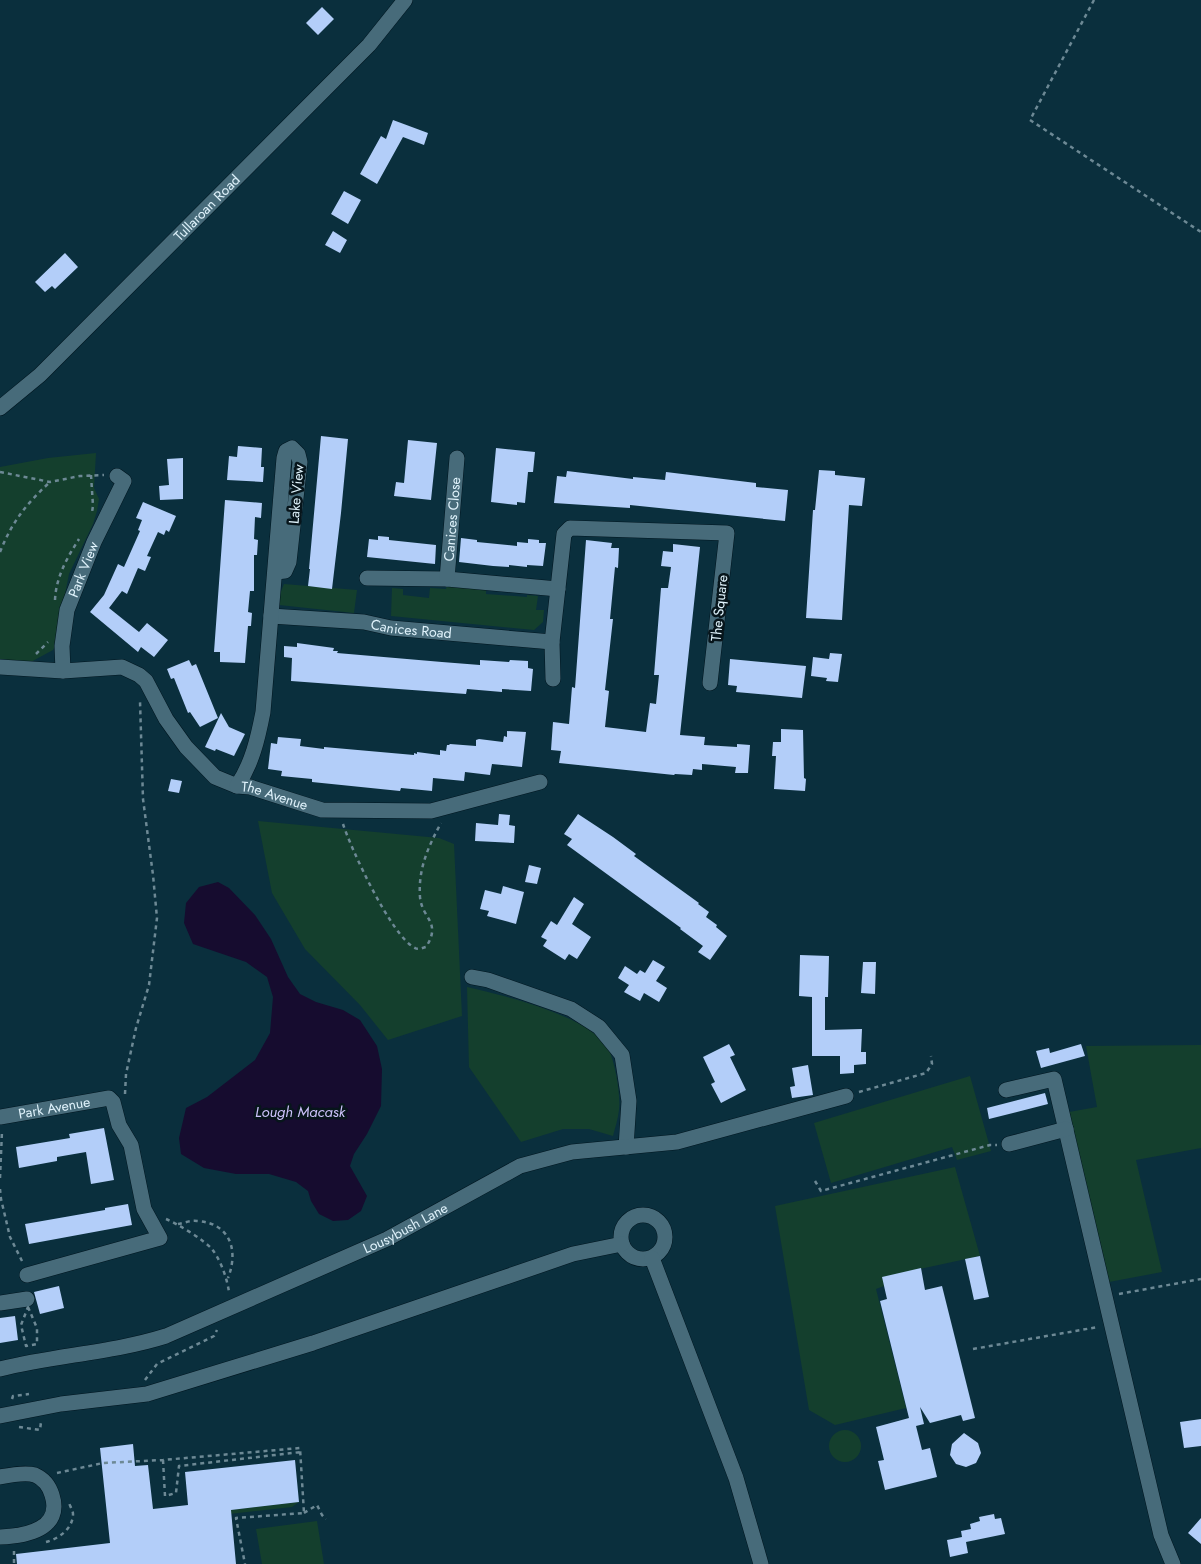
<svg xmlns="http://www.w3.org/2000/svg" width="1201" height="1564" viewBox="0 0 1201 1564" font-family="Jost,sans-serif">
  <style>
    .green { fill: #143f2d }
    .water { fill: #160c2f }
    .building { fill: #b3cef9 }
    .lines { fill: none; stroke-linecap: round; stroke-linejoin: round }
    .minor-casing { stroke: #001620; stroke-width: 16 }
    .path { stroke: #6d8995; stroke-width: 2.5; stroke-dasharray: 4 4; stroke-linecap: butt }
    .minor { stroke: #476b7a; stroke-width: 15 }
    .labels { text-anchor: middle; stroke-width: 5; stroke-linejoin: round; paint-order: stroke }
    .street-label { font-size: 14px; fill: #dff2fb; stroke: #07151b }
    .water-label { font-size: 15px; font-style: italic; fill: #ccc2fa; stroke: #07151b }
  </style>
  <rect width="100%" height="100%" fill="#0a2f3d"/>
  <path class="green" d="M 96,453 L 94,488 L 99,499 L 97,511 L 93,524 L 69,574 L 59,625 L 58,640 L 53,650 L 29,663 L 0,661 L 0,467 L 48,458 Z
    M 284,584 L 357,590 L 354,613 L 279,605 L 280,594 Z
    M 447,585 L 486,589 L 486,594 L 527,597 L 527,595 L 538,596 L 536,610 L 544,610 L 543,622 L 534,630 L 391,616 L 392,588 L 403,589 L 403,595 L 429,598 L 430,588 L 446,589 Z
    M 258,821 L 439,838 L 454,844 L 462,1016 L 388,1040 L 360,1005 L 305,949 L 272,893 Z
    M 467,987 C 502,995 592,1016 609,1050 C 615,1063 621,1095 619,1110 C 618,1119 615,1128 613,1136 L 589,1129 L 563,1129 L 521,1142 L 469,1067 Z
    M 1201,1045 L 1201,1148 L 1136,1160 L 1162,1272 L 1109,1282 L 1069,1112 L 1097,1107 L 1086,1046 Z
    M 970,1076 L 991,1151 L 957,1160 L 952,1147 L 831,1183 L 814,1123 Z
    M 955,1167 L 980,1256 L 883,1277 L 884,1286 L 876,1289 L 906,1408 L 835,1425 L 809,1410 L 775,1206 Z
    M829 1446a16 16 0 1 1 32 0a16 16 0 1 1-32 0Z
    M 299,1502 L 292,1507 L 211,1516 L 203,1513 Z
    M 317,1521 L 324,1564 L 262,1564 L 256,1529 Z"/>
  <path class="water" d="M 218,882 L 229,888 L 255,915 L 271,939 L 288,977 L 300,994 L 316,1002 L 343,1010 L 360,1020 L 377,1046 L 382,1069 L 381,1106 L 367,1134 L 354,1154 L 350,1166 L 367,1196 L 361,1211 L 348,1220 L 333,1221 L 319,1214 L 311,1201 L 308,1191 L 296,1182 L 269,1174 L 236,1174 L 204,1168 L 181,1154 L 179,1138 L 186,1108 L 207,1097 L 255,1060 L 270,1033 L 273,997 L 267,977 L 246,962 L 193,944 L 184,923 L 186,903 L 199,887 Z"/>
  <path class="building" d="M 322,7 L 334,19 L 318,35 L 306,23 Z
    M 393,120 L 428,133 L 424,145 L 403,137 L 377,184 L 360,174 L 381,136 L 386,139 Z
    M 344,191 L 361,200 L 348,224 L 331,214 Z
    M 333,231 L 347,240 L 340,253 L 325,245 Z
    M 65,253 L 78,267 L 55,289 L 52,286 L 45,292 L 35,282 Z
    M 321,436 L 348,439 L 341,513 L 332,589 L 308,586 L 310,569 L 309,569 Z
    M 408,440 L 437,443 L 431,500 L 394,496 L 396,482 L 404,483 Z
    M 238,446 L 262,448 L 261,467 L 264,467 L 263,482 L 227,480 L 229,456 L 237,457 Z
    M 496,448 L 535,452 L 533,472 L 528,472 L 525,503 L 517,502 L 517,505 L 491,502 Z
    M 183,458 L 183,499 L 160,500 L 159,486 L 169,485 L 167,459 Z
    M 819,470 L 835,471 L 835,475 L 865,478 L 862,506 L 849,505 L 842,620 L 806,618 L 813,510 L 815,510 Z
    M 567,471 L 633,479 L 633,477 L 665,480 L 666,472 L 756,483 L 756,487 L 788,490 L 785,521 L 630,505 L 630,508 L 554,503 L 557,476 L 566,477 Z
    M 225,500 L 262,503 L 261,518 L 255,517 L 254,539 L 258,540 L 257,555 L 254,555 L 254,591 L 250,591 L 248,612 L 252,613 L 251,626 L 248,626 L 245,663 L 220,662 L 220,652 L 214,652 Z
    M 143,502 L 176,516 L 169,532 L 166,530 L 164,535 L 158,532 L 147,556 L 151,557 L 145,571 L 138,568 L 127,594 L 122,591 L 109,608 L 139,632 L 147,623 L 168,640 L 154,657 L 141,647 L 138,652 L 90,612 L 104,595 L 118,564 L 124,567 L 140,531 L 138,530 L 142,520 L 136,518 Z
    M 378,536 L 389,537 L 389,540 L 436,545 L 435,564 L 367,557 L 369,539 L 378,540 Z
    M 461,538 L 477,540 L 477,542 L 517,546 L 517,542 L 528,543 L 528,539 L 539,540 L 539,543 L 546,543 L 543,566 L 527,565 L 527,567 L 509,565 L 509,567 L 493,566 L 459,562 Z
    M 586,540 L 612,543 L 611,548 L 619,548 L 618,568 L 615,567 L 610,619 L 613,619 L 605,690 L 609,691 L 605,727 L 646,732 L 650,703 L 656,704 L 659,675 L 654,675 L 661,588 L 668,588 L 671,567 L 661,566 L 663,551 L 673,552 L 673,544 L 700,547 L 680,735 L 705,737 L 704,745 L 737,747 L 737,744 L 750,745 L 748,773 L 735,773 L 736,767 L 702,764 L 702,770 L 693,769 L 692,775 L 675,774 L 674,775 L 559,763 L 561,751 L 551,750 L 553,722 L 569,724 L 572,687 L 575,688 Z
    M 297,643 L 334,648 L 333,651 L 338,651 L 337,653 L 442,662 L 480,665 L 480,660 L 509,662 L 510,660 L 528,661 L 528,668 L 533,669 L 531,691 L 502,689 L 502,692 L 467,689 L 466,694 L 291,681 L 292,658 L 284,657 L 284,646 L 297,647 Z
    M 830,653 L 842,654 L 838,682 L 826,681 L 827,678 L 811,676 L 813,657 L 829,659 Z
    M 730,659 L 806,666 L 802,698 L 736,692 L 737,686 L 728,685 Z
    M 189,660 L 192,666 L 196,664 L 218,718 L 200,727 L 190,712 L 188,713 L 174,678 L 171,679 L 167,669 Z
    M 221,713 L 229,727 L 245,734 L 234,756 L 216,749 L 215,751 L 205,747 Z
    M 781,729 L 803,730 L 804,778 L 806,779 L 805,791 L 774,789 L 776,756 L 772,756 L 773,742 L 781,742 Z
    M 507,731 L 526,732 L 522,767 L 492,764 L 490,775 L 465,772 L 464,781 L 433,778 L 432,791 L 401,788 L 400,791 L 312,782 L 312,779 L 281,776 L 282,771 L 268,769 L 271,743 L 277,744 L 278,737 L 301,739 L 300,746 L 324,749 L 324,747 L 414,755 L 414,753 L 417,754 L 417,752 L 440,755 L 440,750 L 446,751 L 447,745 L 449,745 L 450,744 L 476,746 L 476,740 L 479,739 L 503,742 L 504,736 L 507,737 Z
    M 171,779 L 182,781 L 179,793 L 168,791 Z
    M 499,814 L 510,815 L 509,825 L 515,826 L 514,843 L 475,841 L 476,823 L 498,825 Z
    M 578,814 L 613,837 L 636,854 L 634,856 L 699,903 L 698,904 L 709,912 L 706,917 L 717,925 L 716,927 L 727,936 L 710,960 L 698,952 L 703,946 L 680,929 L 681,928 L 567,845 L 572,839 L 564,834 Z
    M 529,865 L 541,868 L 537,884 L 525,882 Z
    M 503,886 L 524,892 L 516,924 L 487,916 L 489,911 L 480,909 L 485,890 L 501,894 Z
    M 574,897 L 584,904 L 572,924 L 591,937 L 577,959 L 569,954 L 565,960 L 543,946 L 547,940 L 541,937 L 551,921 L 557,925 Z
    M 800,955 L 829,956 L 828,997 L 825,997 L 825,1030 L 862,1029 L 861,1052 L 866,1052 L 866,1064 L 854,1065 L 854,1073 L 840,1074 L 840,1056 L 812,1056 L 812,997 L 799,996 Z
    M 653,960 L 665,967 L 656,981 L 667,988 L 659,1002 L 644,993 L 640,1001 L 624,992 L 629,985 L 618,978 L 625,966 L 637,974 L 640,970 L 645,973 Z
    M 863,962 L 876,962 L 875,994 L 861,993 Z
    M 729,1044 L 735,1055 L 730,1057 L 746,1090 L 721,1103 L 711,1084 L 715,1082 L 703,1057 Z
    M 1081,1044 L 1085,1056 L 1041,1068 L 1036,1051 L 1049,1048 L 1050,1053 Z
    M 808,1065 L 813,1095 L 792,1098 L 790,1087 L 795,1086 L 792,1068 Z
    M 1045,1093 L 1048,1104 L 989,1119 L 987,1108 Z
    M 104,1128 L 114,1180 L 91,1184 L 86,1152 L 57,1157 L 57,1161 L 19,1168 L 16,1147 L 70,1138 L 69,1134 Z
    M 128,1204 L 132,1225 L 29,1244 L 25,1224 L 105,1210 L 105,1208 Z
    M 980,1256 L 989,1297 L 974,1300 L 965,1259 Z
    M 921,1268 L 925,1290 L 942,1286 L 975,1418 L 963,1421 L 961,1415 L 930,1423 L 920,1407 L 924,1424 L 916,1426 L 922,1450 L 930,1448 L 937,1477 L 885,1490 L 878,1461 L 884,1460 L 876,1427 L 909,1418 L 880,1301 L 887,1299 L 882,1277 Z
    M 59,1286 L 64,1308 L 40,1314 L 34,1292 Z
    M 15,1316 L 18,1340 L 0,1343 L 0,1318 Z
    M 1201,1419 L 1201,1446 L 1184,1448 L 1180,1422 Z
    M 964,1433 L 978,1443 L 981,1453 L 976,1463 L 966,1467 L 956,1464 L 950,1455 L 952,1444 Z
    M 133,1444 L 135,1466 L 148,1465 L 153,1509 L 188,1505 L 185,1472 L 295,1460 L 299,1502 L 231,1510 L 236,1564 L 17,1564 L 16,1554 L 110,1543 L 100,1448 Z
    M 994,1514 L 995,1519 L 1001,1518 L 1005,1534 L 966,1542 L 968,1553 L 950,1557 L 947,1540 L 962,1537 L 961,1531 L 971,1529 L 970,1524 L 980,1521 L 979,1517 Z
    M 1201,1518 L 1201,1544 L 1188,1533 Z"/>
  <g class="lines">
    <defs>
      <g id="minor">
        <path id="s1" d="M 0,408 L 40,375 L 369,45 L 405,0"/>
        <path d="M 367,578 L 447,579 L 558,589"/>
        <path id="s2" d="M 447,579 L 457,458"/>
        <path id="s3" d="M 271,616 L 364,622 L 391,628 L 552,642"/>
        <path id="s4" d="M 0,667 L 63,671 L 122,667 L 139,675 L 146,681 L 166,719 L 186,747 L 215,777 L 237,786 L 250,787 L 322,810 L 431,811 L 540,782"/>
        <path id="s5" d="M 63,671 L 62,646 L 67,610 L 94,542 L 124,481 L 117,476"/>
        <path d="M 553,679 L 552,642 L 564,534 L 570,528 L 727,533 L 710,683"/>
        <path d="M 237,786 C 252,764 258,738 263,712 L 284,458 L 286,451 L 292,448 L 298,454 L 300,462 L 289,562 L 285,571 L 276,572"/>
        <path d="M 472,977 L 488,980 L 571,1009 L 599,1027 L 622,1055 L 629,1101 L 626,1147"/>
        <path d="M 1006,1090 L 1054,1079 L 1161,1535 L 1173,1564"/>
        <path id="s6" d="M 0,1117 L 109,1098 L 113,1102 L 119,1125 L 131,1145 L 144,1209 L 160,1238 L 27,1275"/>
        <path d="M 1009,1144 L 1066,1129"/>
        <circle cx="643" cy="1237" r="22"/>
        <path d="M 652,1258 L 736,1478 L 761,1564"/>
        <path d="M 0,1303 L 27,1299"/>
        <path id="s7" d="M 0,1369 C 55,1355 112,1353 166,1336 L 387,1239 L 520,1166 L 572,1152 L 677,1142 L 846,1096"/>
        <path d="M 0,1416 L 61,1404 L 147,1394 L 313,1343 L 573,1254 L 622,1244"/>
        <path d="M 0,1477 C 10,1475 25,1472 35,1475 C 44,1479 49,1485 52,1495 C 63,1529 26,1536 0,1537"/>
      </g>
    </defs>
    <use href="#minor" class="minor-casing"/>
    <path class="path" d="M 1094,0 L 1030,120 L 1201,232
      M 0,472 L 50,482 L 80,476 L 104,475
      M 91,475 L 93,506 L 92,512
      M 0,552 C 12,522 26,504 50,482
      M 55,600 C 56,577 67,558 79,539
      M 36,654 L 48,642
      M 343,824 C 351,849 392,937 415,948 C 418,950 422,948 426,947 C 442,922 422,919 420,897 C 418,869 428,847 441,823
      M 859,1092 L 926,1073 L 932,1064 L 931,1056
      M 125,1094 L 126,1074 L 136,1028 L 149,985 L 157,918 L 153,875 L 143,799 L 140,701
      M 0,1178 L 2,1131
      M 815,1181 L 821,1191 L 990,1145 L 997,1145
      M 0,1189 L 1,1199 L 10,1237 L 23,1263
      M 166,1219 C 178,1224 204,1240 212,1249 C 221,1261 227,1278 229,1292
      M 178,1224 C 184,1223 191,1220 197,1221 C 230,1223 239,1250 228,1278
      M 1119,1294 L 1201,1279
      M 28,1307 L 37,1328 L 37,1344 L 26,1346 L 21,1325 Z
      M 973,1349 L 1098,1327
      M 145,1380 L 157,1364 L 214,1336 L 217,1330
      M 12,1399 L 13,1396 L 29,1394
      M 19,1427 L 40,1430 L 41,1422
      M 163,1460 L 165,1496 L 176,1493 L 179,1466 L 301,1452
      M 57,1473 L 103,1463 L 163,1460 L 300,1448 L 304,1513 L 236,1518 L 245,1564
      M 304,1513 L 317,1505 L 322,1515 L 326,1519
      M 46,1542 C 58,1539 73,1529 73,1514 C 73,1511 70,1506 69,1503
      M 14,1551 L 14,1564"/>
    <use href="#minor" class="minor"/>
  </g>
  <g class="labels">
    <g class="street-label">
      <text dy="5" stroke="none"><textPath href="#s1" startOffset="288">Tullaroan Road</textPath></text>
      <text transform="translate(296 494) rotate(-85)" y="5">Lake View</text>
      <text dy="5" stroke="none"><textPath href="#s2" startOffset="60">Canices Close</textPath></text>
      <text dy="5" stroke="none"><textPath href="#s5" startOffset="105">Park View</textPath></text>
      <text transform="translate(719 608) rotate(-84)" y="5">The Square</text>
      <text dy="5" stroke="none"><textPath href="#s3" startOffset="141">Canices Road</textPath></text>
      <text dy="5" stroke="none"><textPath href="#s4" startOffset="332">The Avenue</textPath></text>
      <text dy="5" stroke="none"><textPath href="#s6" startOffset="55">Park Avenue</textPath></text>
      <text dy="5" stroke="none"><textPath href="#s7" startOffset="432">Lousybush Lane</textPath></text>
    </g>
    <g class="water-label">
      <text x="300" y="1117">Lough Macask</text>
    </g>
  </g>
</svg>
